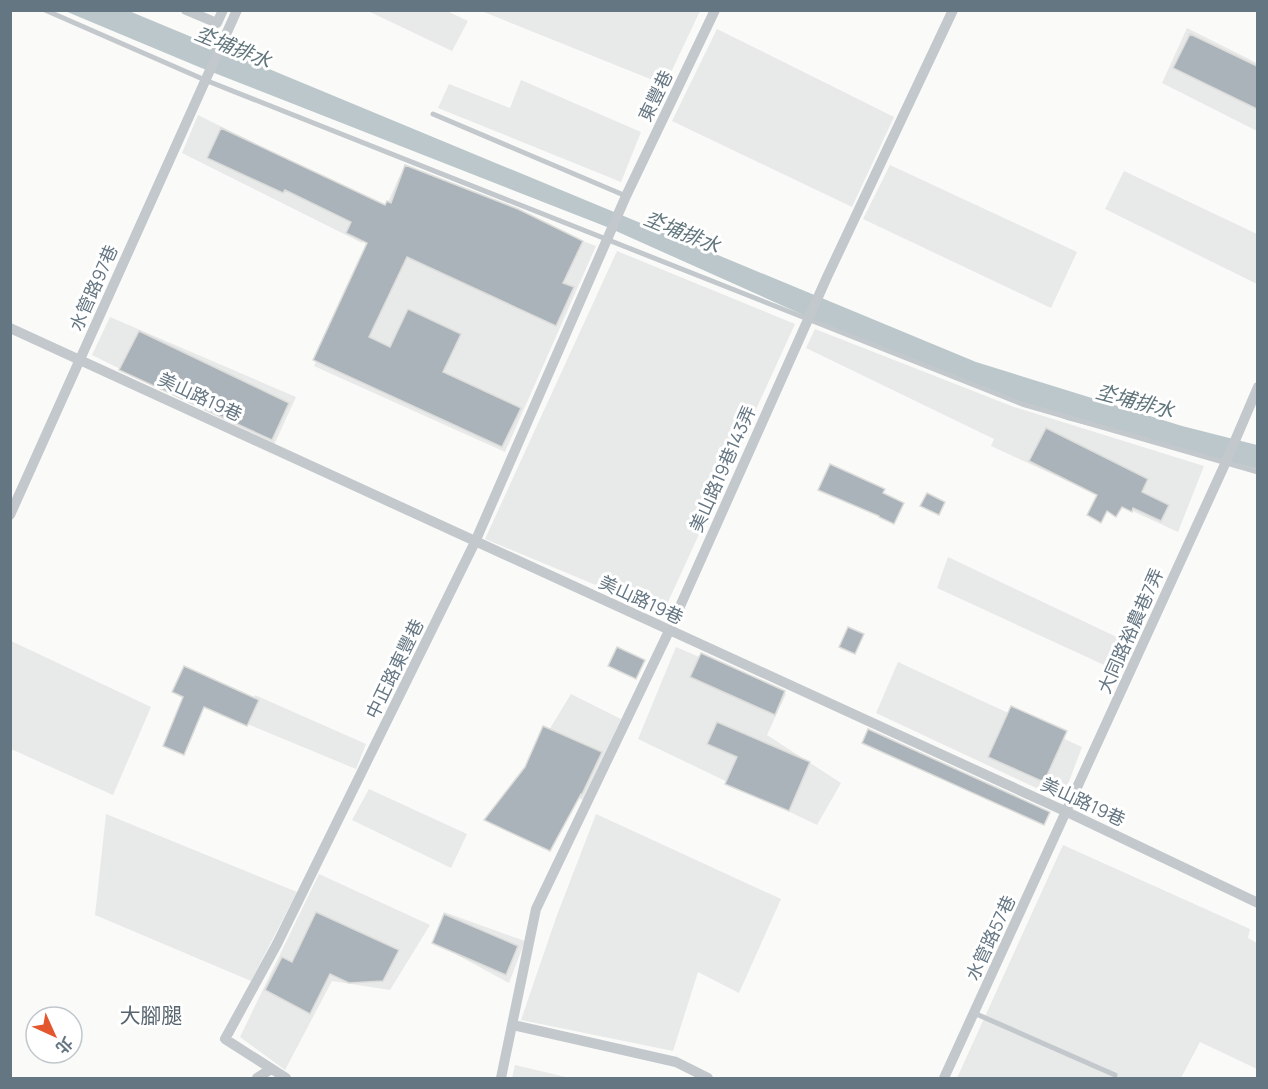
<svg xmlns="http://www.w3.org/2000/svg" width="1268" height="1089" viewBox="0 0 1268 1089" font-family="Manrope,'Noto Sans TC',sans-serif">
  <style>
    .built { fill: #e8e9e9 }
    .water { fill: #bbc7cb }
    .building { fill: #aab3b9; stroke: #dcdcda; stroke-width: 1.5 }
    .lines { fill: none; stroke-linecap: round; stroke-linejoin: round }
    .service { stroke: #c3c8cc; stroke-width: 5 }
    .minor { stroke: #c3c8cc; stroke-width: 10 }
    .labels { text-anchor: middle; stroke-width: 6; stroke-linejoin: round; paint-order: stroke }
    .street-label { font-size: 18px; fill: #657683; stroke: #fff }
    .water-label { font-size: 20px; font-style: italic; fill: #60757c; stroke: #fff }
    .quarter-label { font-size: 21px; fill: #57646e; stroke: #fff }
  </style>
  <rect width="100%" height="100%" fill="#fafaf8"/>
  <path class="built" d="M 479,10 L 700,10 L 700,11 L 665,85 Z
    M 368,11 L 447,11 L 468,21 L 452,51 Z
    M 1187,28 L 1257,63 L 1257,131 L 1162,83 Z
    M 717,29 L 894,117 L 852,207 L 672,121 Z
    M 521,80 L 641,132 L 621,182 L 438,108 L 449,84 L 510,108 Z
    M 198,115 L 378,204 L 362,243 L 182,153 Z
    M 890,165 L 1077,252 L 1051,308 L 863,219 Z
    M 1124,171 L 1257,234 L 1257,284 L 1105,209 Z
    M 401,173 L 596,246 L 505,452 L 314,366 Z
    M 617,251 L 795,324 L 663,613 L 485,539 Z
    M 110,317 L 296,397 L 274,445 L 92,355 Z
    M 815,329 L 1014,407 L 1204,466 L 1178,532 L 991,446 L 994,439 L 806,348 Z
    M 948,557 L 1123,640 L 1115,670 L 937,588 Z
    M 11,641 L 151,707 L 113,795 L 11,749 Z
    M 676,647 L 786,694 L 767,735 L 841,783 L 817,825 L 638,739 Z
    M 898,662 L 1082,747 L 1062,800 L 876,713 Z
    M 571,694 L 621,719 L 583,800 L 524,771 Z
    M 255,695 L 366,744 L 356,769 L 245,723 Z
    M 369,789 L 467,834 L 451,868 L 352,820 Z
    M 106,814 L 297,892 L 251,981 L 95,915 Z
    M 596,814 L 781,899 L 739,993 L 698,972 L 673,1051 L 521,1020 L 557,915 Z
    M 1063,845 L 1250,929 L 1248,938 L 1257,943 L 1257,1069 L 1200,1042 L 1181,1078 L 957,1078 Z
    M 319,874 L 430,925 L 390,990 L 332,981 L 285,1070 L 240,1037 Z
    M 444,912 L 525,941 L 509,983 L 433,942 Z
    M 515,1065 L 570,1078 L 512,1078 Z"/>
  <path class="water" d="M 65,11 L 129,11 L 976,362 L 1182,426 L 1257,445 L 1257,469 L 1067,420 L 848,335 L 607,227 L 199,67 Z"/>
  <path class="building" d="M 1190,34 L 1257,66 L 1257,109 L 1173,68 Z
    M 221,128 L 385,205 L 387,201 L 391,203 L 405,165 L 518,209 L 583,241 L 563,283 L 574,287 L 556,326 L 407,257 L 369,337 L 390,347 L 408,309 L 461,334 L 443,372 L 521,408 L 502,447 L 313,360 L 367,243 L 346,233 L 351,222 L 285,190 L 283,193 L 207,158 Z
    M 139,331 L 289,403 L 272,440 L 119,370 Z
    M 1046,428 L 1148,479 L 1142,492 L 1169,505 L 1161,521 L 1133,508 L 1132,512 L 1122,507 L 1116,517 L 1107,511 L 1101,523 L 1087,515 L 1097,495 L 1029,461 Z
    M 830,464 L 885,489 L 883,493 L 904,503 L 894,524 L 879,517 L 879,516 L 818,490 Z
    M 927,493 L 945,502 L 939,515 L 920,506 Z
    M 848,627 L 864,634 L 855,654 L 839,647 Z
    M 617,647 L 645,660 L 636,679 L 608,666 Z
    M 701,653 L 785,691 L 775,715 L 690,677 Z
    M 184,666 L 259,700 L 247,726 L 204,707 L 184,755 L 163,746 L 183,697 L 172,692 Z
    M 1011,706 L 1067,731 L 1044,782 L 988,757 Z
    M 717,722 L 810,762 L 789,811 L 725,784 L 737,757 L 707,744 Z
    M 543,726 L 602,752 L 582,794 L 581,794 L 550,851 L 484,820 L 525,767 Z
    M 868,729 L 1050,812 L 1044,825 L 862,743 Z
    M 316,912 L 399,950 L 383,981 L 349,983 L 330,974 L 310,1014 L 265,990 L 282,957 L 292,962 Z
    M 444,914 L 518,946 L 506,975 L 432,943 Z"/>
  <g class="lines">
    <path class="service" d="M 45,10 L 205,80 L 1022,404 L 1258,472
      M 433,114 L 626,196
      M 974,1013 L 1115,1075"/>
    <path class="minor" d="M 186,10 L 217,23 L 223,10
      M 10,328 L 1067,812 L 1258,903
      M 10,515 L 237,10
      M 513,1025 L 676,1062 L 708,1078
      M 257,1078 L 271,1069
      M 286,1078 L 225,1039 L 277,944 L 475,542 L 626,196 L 715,10
      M 501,1078 L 536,909 L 669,631 L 827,277 L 953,10
      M 944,1078 L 1225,464 L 1258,387"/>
  </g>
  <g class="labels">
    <g class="street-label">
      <text transform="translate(656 96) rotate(-64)" y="6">東豐巷</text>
      <text transform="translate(94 288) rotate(-66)" y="6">水管路97巷</text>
      <text transform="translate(200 397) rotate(25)" y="6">美山路19巷</text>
      <text transform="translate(723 469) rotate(-66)" y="6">美山路19巷143弄</text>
      <text transform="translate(641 600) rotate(25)" y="6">美山路19巷</text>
      <text transform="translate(1131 631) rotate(-66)" y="6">大同路裕農巷7弄</text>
      <text transform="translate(395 669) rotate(-64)" y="6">中正路東豐巷</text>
      <text transform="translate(1083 802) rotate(25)" y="6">美山路19巷</text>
      <text transform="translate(991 938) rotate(-65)" y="6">水管路57巷</text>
    </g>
    <g class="water-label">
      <text transform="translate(233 47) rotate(22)" y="7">坔埔排水</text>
      <text transform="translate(682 232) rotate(22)" y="7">坔埔排水</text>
      <text transform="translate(1135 401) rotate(15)" y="7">坔埔排水</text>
    </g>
    <g class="quarter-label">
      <text x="151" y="1023">大腳腿</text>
    </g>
  </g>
  <rect width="1268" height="1089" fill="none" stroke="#657683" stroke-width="24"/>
  <g transform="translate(54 1035) rotate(135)"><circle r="28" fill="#ffffff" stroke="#c1c8cd" stroke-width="1.5"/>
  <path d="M0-4.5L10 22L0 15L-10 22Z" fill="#e4572e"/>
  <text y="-9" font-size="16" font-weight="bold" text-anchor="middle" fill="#657683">北</text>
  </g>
</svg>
